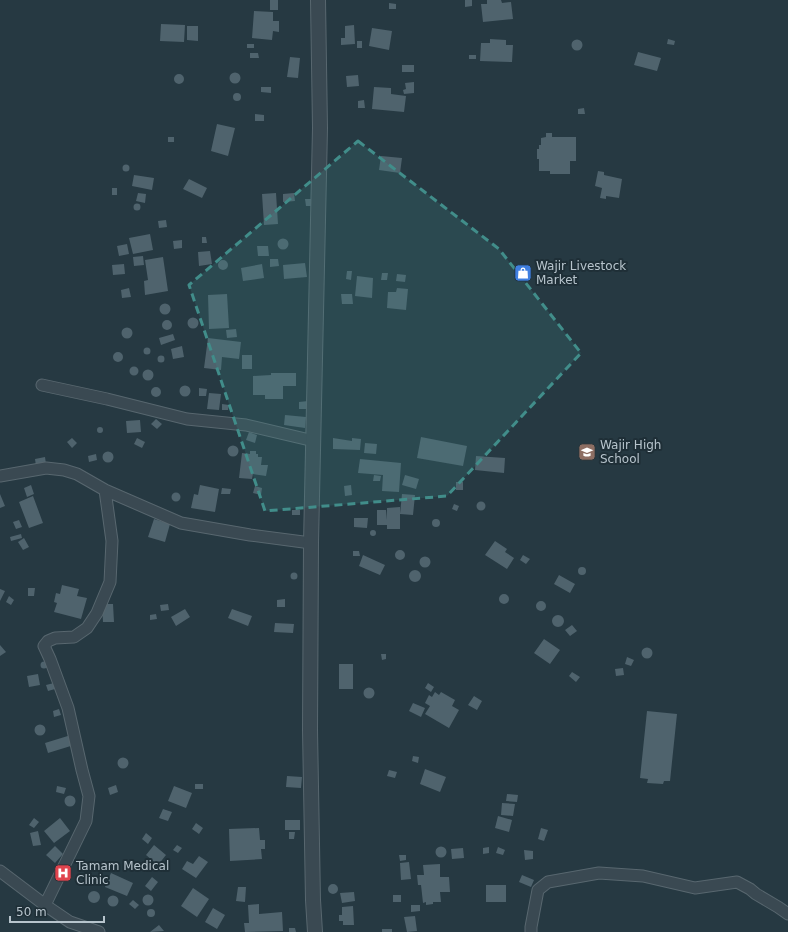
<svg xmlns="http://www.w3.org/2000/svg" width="788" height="932" viewBox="0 0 788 932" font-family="'DejaVu Sans',sans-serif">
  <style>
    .building { fill: #4f636d }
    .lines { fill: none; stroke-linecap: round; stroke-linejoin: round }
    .minor-casing { stroke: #58676f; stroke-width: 13 }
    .tertiary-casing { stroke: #58676f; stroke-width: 16 }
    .minor { stroke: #3a4952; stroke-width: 11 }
    .tertiary { stroke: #3a4952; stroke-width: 14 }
    .marked { fill: #418d8a; fill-opacity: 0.2; stroke: #418d8a; stroke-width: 3; stroke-dasharray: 8 5; stroke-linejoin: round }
    .labels { text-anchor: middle; stroke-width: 4; stroke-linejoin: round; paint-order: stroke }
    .poi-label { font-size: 12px; fill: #b7c4cc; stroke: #1f2f37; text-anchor: start }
  </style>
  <rect width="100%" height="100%" fill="#263942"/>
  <path class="building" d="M 270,0 L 278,0 L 278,10 L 270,10 Z
    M 465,0 L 472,0 L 472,6 L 465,7 Z
    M 487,0 L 501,0 L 502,3 L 511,2 L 513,19 L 483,22 L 481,4 L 487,4 Z
    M 389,3 L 396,4 L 396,9 L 389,9 Z
    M 254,11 L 273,12 L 273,21 L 279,21 L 279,32 L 273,31 L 272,40 L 252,38 Z
    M 161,24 L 185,25 L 184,42 L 160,41 Z
    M 354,25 L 355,44 L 341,45 L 341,38 L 345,38 L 345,26 Z
    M 187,26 L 198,26 L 198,41 L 187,40 Z
    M 372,28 L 392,31 L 389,50 L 369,46 Z
    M 490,39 L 506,40 L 506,45 L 513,45 L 512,62 L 480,61 L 481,43 L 490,43 Z
    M 668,39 L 675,41 L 674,45 L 667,44 Z
    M571.5 45a5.5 5.5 0 1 1 11 0a5.5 5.5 0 1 1-11 0Z
    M 357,41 L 362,41 L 362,48 L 357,48 Z
    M 247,44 L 254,44 L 254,48 L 247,48 Z
    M 638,52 L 661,58 L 657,71 L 634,65 Z
    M 250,53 L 258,53 L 259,58 L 250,58 Z
    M 469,55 L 476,55 L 476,59 L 469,59 Z
    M 290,57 L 300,58 L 298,78 L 287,77 Z
    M 402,65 L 414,65 L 414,72 L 402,72 Z
    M229.5 78a5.5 5.5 0 1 1 11 0a5.5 5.5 0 1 1-11 0Z
    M174 79a5 5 0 1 1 10 0a5 5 0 1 1-10 0Z
    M 358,75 L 359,86 L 347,87 L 346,76 Z
    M 414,82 L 414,93 L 404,94 L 403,90 L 406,89 L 405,83 Z
    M 261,87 L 271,87 L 271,93 L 261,92 Z
    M 374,87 L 391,88 L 391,94 L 406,96 L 404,112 L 372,109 Z
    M233 97a4 4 0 1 1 8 0a4 4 0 1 1-8 0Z
    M 364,100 L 365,108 L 358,108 L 358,101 Z
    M 584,108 L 585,114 L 578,114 L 578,109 Z
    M 255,114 L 264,115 L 264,121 L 255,121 Z
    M 217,124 L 235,128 L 228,156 L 211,151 Z
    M 546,133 L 552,133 L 552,137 L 576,137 L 576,161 L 570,161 L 570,174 L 550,174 L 550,171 L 539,171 L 539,159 L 537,159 L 537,149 L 539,149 L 539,145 L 541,145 L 541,138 L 546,137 Z
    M 168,137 L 174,137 L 174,142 L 168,142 Z
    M 381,156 L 402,158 L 400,173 L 379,170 Z
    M122.5 168a3.5 3.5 0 1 1 7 0a3.5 3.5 0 1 1-7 0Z
    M 598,171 L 604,172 L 604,175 L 622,179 L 619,198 L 606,196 L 606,199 L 600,198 L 602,188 L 595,186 Z
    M 134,175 L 154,178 L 152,190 L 132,186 Z
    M 189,179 L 207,188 L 202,198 L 183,189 Z
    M 112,188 L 117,188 L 117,195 L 112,195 Z
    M 138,193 L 146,194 L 145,203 L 136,201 Z
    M 276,193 L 278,224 L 264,225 L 262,194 Z
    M 294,193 L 295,201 L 283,202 L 283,194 Z
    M 305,199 L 311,199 L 311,206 L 306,206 Z
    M133.5 207a3.5 3.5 0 1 1 7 0a3.5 3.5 0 1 1-7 0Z
    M 166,220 L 167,227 L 159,228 L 158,221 Z
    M 150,234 L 153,250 L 133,254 L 129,238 Z
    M 202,237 L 206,237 L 207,243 L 202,243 Z
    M277.5 244a5.5 5.5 0 1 1 11 0a5.5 5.5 0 1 1-11 0Z
    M 182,240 L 182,248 L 174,249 L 173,241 Z
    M 127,244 L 129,254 L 119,256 L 117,246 Z
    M 257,246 L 268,246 L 269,256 L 258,256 Z
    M 210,251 L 212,264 L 199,266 L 198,252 Z
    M 143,256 L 144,265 L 134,266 L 133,257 Z
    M 163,257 L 168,291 L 145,295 L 144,281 L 148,280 L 145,260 Z
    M 270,259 L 278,259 L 279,266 L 270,267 Z
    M218 265a5 5 0 1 1 10 0a5 5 0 1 1-10 0Z
    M 305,263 L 307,277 L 284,279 L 283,265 Z
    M 124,264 L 125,274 L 113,275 L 112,265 Z
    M 262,264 L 264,278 L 243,281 L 241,268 Z
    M 347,271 L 352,271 L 351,280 L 346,279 Z
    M 382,273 L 388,273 L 387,280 L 381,280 Z
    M 397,274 L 406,275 L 405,282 L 396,281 Z
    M 357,276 L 373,278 L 372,298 L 355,296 Z
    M 129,288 L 131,297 L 122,298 L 121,290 Z
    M 397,288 L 408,289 L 406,310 L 387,308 L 388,292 L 396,292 Z
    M 227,294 L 229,328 L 209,329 L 208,295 Z
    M 341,294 L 352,294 L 353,304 L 342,304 Z
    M159.5 309a5.5 5.5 0 1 1 11 0a5.5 5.5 0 1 1-11 0Z
    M187.5 323a5.5 5.5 0 1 1 11 0a5.5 5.5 0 1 1-11 0Z
    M162 325a5 5 0 1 1 10 0a5 5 0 1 1-10 0Z
    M121.5 333a5.5 5.5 0 1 1 11 0a5.5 5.5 0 1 1-11 0Z
    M 236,329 L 237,337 L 227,338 L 226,330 Z
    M 173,334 L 175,340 L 161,345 L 159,338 Z
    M 208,338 L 241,342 L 239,359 L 222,357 L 221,370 L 204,368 Z
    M 182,346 L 184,357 L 173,359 L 171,349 Z
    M143.5 351a3.5 3.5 0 1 1 7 0a3.5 3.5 0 1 1-7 0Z
    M113 357a5 5 0 1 1 10 0a5 5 0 1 1-10 0Z
    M 242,355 L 252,355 L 252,369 L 242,369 Z
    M157.5 359a3.5 3.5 0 1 1 7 0a3.5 3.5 0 1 1-7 0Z
    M129.5 371a4.5 4.5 0 1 1 9 0a4.5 4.5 0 1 1-9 0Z
    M142.5 375a5.5 5.5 0 1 1 11 0a5.5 5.5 0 1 1-11 0Z
    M 271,373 L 296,373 L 296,386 L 283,386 L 283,399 L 265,399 L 265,395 L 253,395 L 253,376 L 271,375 Z
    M179.5 391a5.5 5.5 0 1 1 11 0a5.5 5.5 0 1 1-11 0Z
    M151 392a5 5 0 1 1 10 0a5 5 0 1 1-10 0Z
    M 199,388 L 207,389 L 206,396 L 199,396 Z
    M 209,393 L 221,394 L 219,410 L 207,409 Z
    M 308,401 L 309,409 L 299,409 L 299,402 Z
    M 222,404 L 229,405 L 228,410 L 222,410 Z
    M 285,415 L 306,417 L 305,428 L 284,425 Z
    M 156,419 L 162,424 L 157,429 L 151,424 Z
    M 140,420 L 141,432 L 127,433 L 126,421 Z
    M97 430a3 3 0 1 1 6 0a3 3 0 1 1-6 0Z
    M 249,432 L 257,435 L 255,443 L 246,440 Z
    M 421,437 L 467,446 L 463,466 L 417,458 Z
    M 72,438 L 77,443 L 72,448 L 67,442 Z
    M 137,438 L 145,442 L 142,448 L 134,444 Z
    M 333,438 L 352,441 L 352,438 L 361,439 L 360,450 L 333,449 Z
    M 365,443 L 377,444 L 376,454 L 364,453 Z
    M227.5 451a5.5 5.5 0 1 1 11 0a5.5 5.5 0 1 1-11 0Z
    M 250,451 L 256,451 L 256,454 L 258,454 L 258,457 L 262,457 L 261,465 L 268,465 L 266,476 L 253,474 L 252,479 L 239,478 L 242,453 L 250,454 Z
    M102.5 457a5.5 5.5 0 1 1 11 0a5.5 5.5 0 1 1-11 0Z
    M 96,454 L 97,460 L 89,462 L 88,456 Z
    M 476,456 L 505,458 L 504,473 L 475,470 Z
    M 45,457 L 46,464 L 36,466 L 35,459 Z
    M 360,459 L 401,463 L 399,492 L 382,491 L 383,475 L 358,473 Z
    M 374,475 L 381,476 L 380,481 L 373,481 Z
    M 405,475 L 419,479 L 416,489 L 402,485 Z
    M 456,482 L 463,482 L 463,490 L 456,490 Z
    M 31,485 L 34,494 L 27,497 L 24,488 Z
    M 200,485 L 219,489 L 215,512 L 191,508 L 194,494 L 198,495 Z
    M 351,485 L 352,495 L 345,496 L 344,486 Z
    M 255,486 L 262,488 L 261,495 L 253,493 Z
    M 222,488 L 231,489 L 230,494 L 221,494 Z
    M171.5 497a4.5 4.5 0 1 1 9 0a4.5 4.5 0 1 1-9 0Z
    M 0,494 L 5,506 L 0,508 Z
    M 402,494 L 415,495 L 413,515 L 400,514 Z
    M 33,496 L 43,523 L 29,528 L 19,502 Z
    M476.5 506a4.5 4.5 0 1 1 9 0a4.5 4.5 0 1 1-9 0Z
    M 454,504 L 459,506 L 457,511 L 452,509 Z
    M 400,507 L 400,529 L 387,529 L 387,525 L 377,525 L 377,510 L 386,510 L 387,520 L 387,508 Z
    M 292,510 L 300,510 L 300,515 L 292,515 Z
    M 354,518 L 368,518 L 367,528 L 354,527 Z
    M 154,519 L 170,524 L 165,542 L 148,537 Z
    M432 523a4 4 0 1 1 8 0a4 4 0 1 1-8 0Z
    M 19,520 L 22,527 L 16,529 L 13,522 Z
    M370 533a3 3 0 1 1 6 0a3 3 0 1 1-6 0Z
    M 21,534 L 22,538 L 11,541 L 10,537 Z
    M 24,538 L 29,547 L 23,550 L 18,542 Z
    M 495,541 L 507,549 L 505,552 L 514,558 L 507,569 L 485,555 Z
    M395 555a5 5 0 1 1 10 0a5 5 0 1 1-10 0Z
    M 353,551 L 359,551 L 360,556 L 353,556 Z
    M 363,555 L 385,565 L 380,575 L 359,566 Z
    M 523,555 L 530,559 L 526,564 L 520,560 Z
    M419.5 562a5.5 5.5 0 1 1 11 0a5.5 5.5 0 1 1-11 0Z
    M578 571a4 4 0 1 1 8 0a4 4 0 1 1-8 0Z
    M409 576a6 6 0 1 1 12 0a6 6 0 1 1-12 0Z
    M290.5 576a3.5 3.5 0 1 1 7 0a3.5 3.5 0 1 1-7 0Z
    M 559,575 L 575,584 L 570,593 L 554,584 Z
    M 62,585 L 79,589 L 77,596 L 87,598 L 81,619 L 54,612 L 57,603 L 54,602 L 56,593 L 60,594 Z
    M 28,588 L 35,588 L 34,596 L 28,596 Z
    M 0,589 L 5,591 L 0,601 Z
    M499 599a5 5 0 1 1 10 0a5 5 0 1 1-10 0Z
    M 9,596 L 14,600 L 11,605 L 6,602 Z
    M 285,599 L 285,607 L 277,607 L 277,600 Z
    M536 606a5 5 0 1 1 10 0a5 5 0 1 1-10 0Z
    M 102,604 L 113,604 L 114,622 L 103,622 Z
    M 168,604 L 169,610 L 161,611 L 160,605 Z
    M 185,609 L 190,617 L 176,626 L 171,617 Z
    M 232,609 L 252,616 L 248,626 L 228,618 Z
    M 156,614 L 157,619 L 150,620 L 150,615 Z
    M552 621a6 6 0 1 1 12 0a6 6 0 1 1-12 0Z
    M 275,623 L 294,624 L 293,633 L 274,632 Z
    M 572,625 L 577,631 L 570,636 L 565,630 Z
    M 544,639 L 560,650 L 550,664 L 534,653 Z
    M 0,645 L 6,652 L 0,656 Z
    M641.5 653a5.5 5.5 0 1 1 11 0a5.5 5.5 0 1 1-11 0Z
    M 381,654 L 386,654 L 386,659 L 382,660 Z
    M 627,657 L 634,660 L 631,666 L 625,664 Z
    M40.5 665a3.5 3.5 0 1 1 7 0a3.5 3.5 0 1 1-7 0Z
    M 339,664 L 353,664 L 353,689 L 339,689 Z
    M 623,668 L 624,675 L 616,676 L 615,669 Z
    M 572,672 L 580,677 L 576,682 L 569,676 Z
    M 38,674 L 40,685 L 29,687 L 27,676 Z
    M 54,683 L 55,689 L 48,691 L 46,685 Z
    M 428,683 L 434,687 L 431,692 L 425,688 Z
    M363.5 693a5.5 5.5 0 1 1 11 0a5.5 5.5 0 1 1-11 0Z
    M 435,692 L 439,695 L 441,692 L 455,700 L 452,706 L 459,710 L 449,728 L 425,714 L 430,706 L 425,703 L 429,695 L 432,697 Z
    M 474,696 L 482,701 L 477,710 L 468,705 Z
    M 413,703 L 425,708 L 421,717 L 409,711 Z
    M 59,709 L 61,715 L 54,717 L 53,711 Z
    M 647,711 L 677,714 L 670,781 L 664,781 L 663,784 L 647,783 L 648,779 L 640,778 Z
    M34.5 730a5.5 5.5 0 1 1 11 0a5.5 5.5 0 1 1-11 0Z
    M 71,735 L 74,745 L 48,753 L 45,743 Z
    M 413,756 L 419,757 L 418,763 L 412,761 Z
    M117.5 763a5.5 5.5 0 1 1 11 0a5.5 5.5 0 1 1-11 0Z
    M 425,769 L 446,777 L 440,792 L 420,784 Z
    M 389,770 L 397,772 L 395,778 L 387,776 Z
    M 287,776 L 302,777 L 301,788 L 286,787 Z
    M 195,784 L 203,784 L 203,789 L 195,789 Z
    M 116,785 L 118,792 L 110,795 L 108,788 Z
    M 57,786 L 66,788 L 64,794 L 56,792 Z
    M 174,786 L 192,793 L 186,808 L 168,801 Z
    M 507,794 L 518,795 L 517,802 L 506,801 Z
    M64.5 801a5.5 5.5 0 1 1 11 0a5.5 5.5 0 1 1-11 0Z
    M 502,803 L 515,804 L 513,816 L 501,815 Z
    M 163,809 L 172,812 L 168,821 L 159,818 Z
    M 498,816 L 512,820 L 509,832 L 495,828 Z
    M 34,818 L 39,822 L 34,828 L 29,825 Z
    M 60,818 L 70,831 L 54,843 L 44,831 Z
    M 285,820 L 300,820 L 300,830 L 285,830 Z
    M 196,823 L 203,828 L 199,834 L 192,829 Z
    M 259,828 L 260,840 L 265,840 L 265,849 L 261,849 L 262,859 L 230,861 L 229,829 Z
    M 541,828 L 548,830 L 544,841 L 538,839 Z
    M 38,831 L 41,845 L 33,846 L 30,833 Z
    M 289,832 L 295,832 L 294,839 L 289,839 Z
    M 146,833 L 152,838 L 148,844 L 142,839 Z
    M 154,845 L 166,855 L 158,865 L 146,855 Z
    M 177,845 L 182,848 L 178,853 L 173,850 Z
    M 55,846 L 63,854 L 55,863 L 46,855 Z
    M435.5 852a5.5 5.5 0 1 1 11 0a5.5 5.5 0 1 1-11 0Z
    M 489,847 L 489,853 L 483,854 L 483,848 Z
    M 498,847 L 505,850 L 503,855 L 496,853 Z
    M 463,848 L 464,858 L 452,859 L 451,849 Z
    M 524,850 L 533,851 L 533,859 L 525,860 Z
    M 399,855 L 406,855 L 406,860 L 400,861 Z
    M 199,856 L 208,862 L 196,878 L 182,869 L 187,861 L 193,864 Z
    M 409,862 L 411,879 L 401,880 L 400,863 Z
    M 440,864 L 440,877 L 449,877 L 450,892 L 440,892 L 441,902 L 433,902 L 433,904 L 426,905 L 426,902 L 423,903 L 421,885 L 418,885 L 417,875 L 424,875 L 423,865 Z
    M 111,873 L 133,883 L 127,896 L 105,887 Z
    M 522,875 L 534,880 L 531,887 L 519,882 Z
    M 152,877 L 158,882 L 151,891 L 145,886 Z
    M328 889a5 5 0 1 1 10 0a5 5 0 1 1-10 0Z
    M 486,885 L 506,885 L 506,902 L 486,902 Z
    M 238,887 L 246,887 L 245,902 L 236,901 Z
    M 193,888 L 209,899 L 197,917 L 181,906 Z
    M88 897a6 6 0 1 1 12 0a6 6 0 1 1-12 0Z
    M 354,892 L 355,901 L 342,903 L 340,893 Z
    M142.5 900a5.5 5.5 0 1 1 11 0a5.5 5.5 0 1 1-11 0Z
    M 393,895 L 401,895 L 401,902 L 393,902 Z
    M107.5 901a5.5 5.5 0 1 1 11 0a5.5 5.5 0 1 1-11 0Z
    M 133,900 L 139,905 L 135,909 L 129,904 Z
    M 259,904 L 259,914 L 282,912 L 283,931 L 245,932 L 244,923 L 249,923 L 248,905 Z
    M 411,905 L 420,905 L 420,911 L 411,912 Z
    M 353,906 L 354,925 L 343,925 L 343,921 L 339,921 L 339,915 L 342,915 L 342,907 Z
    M 213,908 L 225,915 L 217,929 L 205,922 Z
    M147 913a4 4 0 1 1 8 0a4 4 0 1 1-8 0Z
    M 415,916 L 417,931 L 407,932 L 404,917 Z
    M 159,925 L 164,931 L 150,932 Z
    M 289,928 L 295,928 L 296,932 L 289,932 Z
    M 382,929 L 392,929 L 392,932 L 382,932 Z"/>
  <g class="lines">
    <defs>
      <path id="minor" d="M 42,385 L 107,399 L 187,419 L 246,425 L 314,441
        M 0,476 L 46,468 L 64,470 L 77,474 L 105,490 L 181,523 L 250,535 L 311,543
        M 0,871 L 45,905 L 70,922 L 99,932
        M 45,905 L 86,821 L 89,796 L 82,770 L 68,708 L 50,659 L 44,646 L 48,641 L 55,638 L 74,637 L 87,628 L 97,613 L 110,582 L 112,541 L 105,490
        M 531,932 L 531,927 L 538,890 L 548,882 L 599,873 L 643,876 L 695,888 L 737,882 L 750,889 L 756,894 L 778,907 L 788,914"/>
      <path id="tertiary" d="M 315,932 L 313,900 L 310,730 L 311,543 L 320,128 L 318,0"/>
    </defs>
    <use href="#minor" class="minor-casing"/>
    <use href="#tertiary" class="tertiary-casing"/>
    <use href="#minor" class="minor"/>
    <use href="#tertiary" class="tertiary"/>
  </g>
  <path class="marked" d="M 358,141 L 499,249 L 581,353 L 447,496 L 265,511 L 189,285 Z"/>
  <defs>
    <symbol id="shop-square" viewBox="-11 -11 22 22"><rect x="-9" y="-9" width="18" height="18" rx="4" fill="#3f7fe0" stroke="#1f2f37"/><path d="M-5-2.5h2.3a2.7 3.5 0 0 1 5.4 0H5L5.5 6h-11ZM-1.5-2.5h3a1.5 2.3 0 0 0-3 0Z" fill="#fff"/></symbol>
    <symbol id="school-square" viewBox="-11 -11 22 22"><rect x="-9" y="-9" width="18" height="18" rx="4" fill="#8d6e63" stroke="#1f2f37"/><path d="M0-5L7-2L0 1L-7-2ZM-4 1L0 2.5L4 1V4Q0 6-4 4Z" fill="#fff"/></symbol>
    <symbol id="hospital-square" viewBox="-11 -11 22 22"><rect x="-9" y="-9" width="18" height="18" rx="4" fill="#e0444e" stroke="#1f2f37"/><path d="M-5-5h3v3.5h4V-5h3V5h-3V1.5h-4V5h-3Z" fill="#fff"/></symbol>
  </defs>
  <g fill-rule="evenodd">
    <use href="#shop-square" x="513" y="263" width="20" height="20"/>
    <use href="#school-square" x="577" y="442" width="20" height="20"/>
    <use href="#hospital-square" x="53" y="863" width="20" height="20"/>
  </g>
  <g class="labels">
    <g class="poi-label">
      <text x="536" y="270">Wajir Livestock<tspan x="536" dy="14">Market</tspan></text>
      <text x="600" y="449">Wajir High<tspan x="600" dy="14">School</tspan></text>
      <text x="76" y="870">Tamam Medical<tspan x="76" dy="14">Clinic</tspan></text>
    </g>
  </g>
  <path d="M10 916v6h94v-6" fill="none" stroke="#b7c4cc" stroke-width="2"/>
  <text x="16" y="916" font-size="12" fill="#b7c4cc" stroke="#1f2f37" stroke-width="3" paint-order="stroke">50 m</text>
</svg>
